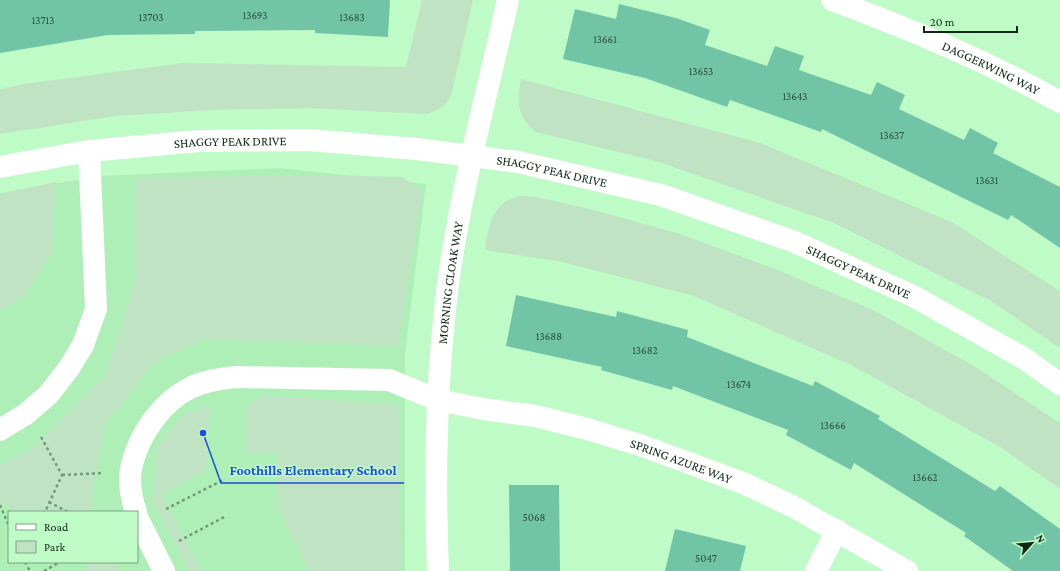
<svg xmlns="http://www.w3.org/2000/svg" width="1060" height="571" viewBox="0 0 1060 571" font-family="'Crimson Pro',serif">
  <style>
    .built { fill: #adefb7; fill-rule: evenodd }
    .green { fill: #c0e3c4 }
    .building { fill: #72c4a7 }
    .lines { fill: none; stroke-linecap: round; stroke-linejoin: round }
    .path { stroke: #709b76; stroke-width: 2.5; stroke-dasharray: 3 3; stroke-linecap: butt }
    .minor { stroke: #fff; stroke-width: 22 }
    .labels { text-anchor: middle; stroke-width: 3; stroke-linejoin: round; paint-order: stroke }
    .number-label { font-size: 11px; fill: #284f3a }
    .street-label { font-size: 13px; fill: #102815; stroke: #bffbc7 }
    .leader { fill: none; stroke: #1d4ed8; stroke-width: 1.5 }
    .callout-dot { fill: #1d4ed8; stroke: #bffbc7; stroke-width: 1.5 }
    .callout-label { font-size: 14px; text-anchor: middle; font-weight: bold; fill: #1d4ed8; stroke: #bffbc7; stroke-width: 3; stroke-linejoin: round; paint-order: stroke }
  </style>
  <rect width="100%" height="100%" fill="#bffbc7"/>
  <path class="built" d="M 280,168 L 426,184 L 405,353 L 405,571 L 0,571 L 0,193 L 101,176 ZM 9,512 L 137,512 L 137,562 L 9,562 Z"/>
  <path class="green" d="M 422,0 L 473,0 L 451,96 C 445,107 438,110 427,114 L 307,108 L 213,110 L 115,116 L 0,134 L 0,89 L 24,84 L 183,63 L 406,67 Z
    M 521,79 L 760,143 L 952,222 L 1060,291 L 1060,348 L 989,300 L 834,223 L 656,161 L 536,132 C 516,115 517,102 521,79 Z
    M 323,175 L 402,177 L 423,191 L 398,346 L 204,339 L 154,363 L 105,423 L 92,496 L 94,512 L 13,512 L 9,503 L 0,508 L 0,465 L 34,447 L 105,376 L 135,282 L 136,178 Z
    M 56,182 L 52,253 L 23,298 L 0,310 L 0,194 Z
    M 520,196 L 536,197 L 586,208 L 677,233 L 778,270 L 875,311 L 979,369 L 1060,423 L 1060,489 L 1002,448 L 853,366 L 694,296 L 563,262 L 485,250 C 489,225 491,203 520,196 Z
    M 263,395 L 399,405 L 401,571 L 309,571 L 278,508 L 277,454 L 247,453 L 246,407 Z
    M 210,405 L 206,470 L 162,494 L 201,571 L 189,571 L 152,499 L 157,447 L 183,414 Z
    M 84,562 L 115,562 L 120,571 L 88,571 Z"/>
  <path class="building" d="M 0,0 L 390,0 L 388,37 L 315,33 L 315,30 L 195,31 L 195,34 L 108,35 L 0,53 Z
    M 619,4 L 676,18 L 710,30 L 705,45 L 767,66 L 775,46 L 804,56 L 799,70 L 871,95 L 877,82 L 905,95 L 899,109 L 964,140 L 970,128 L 998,143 L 993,153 L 1060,187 L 1060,248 L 1011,215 L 1008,220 L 822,129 L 821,132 L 730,100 L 727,107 L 645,78 L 563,59 L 575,9 L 616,19 Z
    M 516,295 L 616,317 L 617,311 L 688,330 L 687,337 L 813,386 L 815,381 L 880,416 L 878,419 L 995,491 L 1000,486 L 1060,529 L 1060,571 L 1013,571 L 964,536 L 966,533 L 854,463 L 851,470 L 786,435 L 788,430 L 673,386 L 672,390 L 601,370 L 602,367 L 506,346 Z
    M 509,485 L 559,485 L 560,571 L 510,571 Z
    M 675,529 L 746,546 L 740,571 L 665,571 Z"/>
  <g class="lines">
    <path class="path" d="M 41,437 L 62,475 L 45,512
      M 62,475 L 103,473
      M 49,502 L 68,512
      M 0,505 L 9,526
      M 166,509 L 225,479
      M 179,541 L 226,516
      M 25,562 L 30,571
      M 44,571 L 60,562"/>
    <g class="minor">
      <path id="s1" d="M 832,0 C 910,29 987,61 1060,102"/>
      <path id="s2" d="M 0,167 L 89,151 L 199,141 L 308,140 L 417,149 L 518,162 L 661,195 L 795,242 L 915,297 L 1025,359 L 1060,384"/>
      <path d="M 0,430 L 26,414 L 49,394 L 69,368 L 83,345 L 96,309 L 89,151"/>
      <path id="s3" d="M 136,512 C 131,497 128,479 132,464 C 140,433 162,402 190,388 C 204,381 219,379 235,377 L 389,380 L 438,400 L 483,409 L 536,416 L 587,429 L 640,445 L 743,483 L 792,506 L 907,571"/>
      <path d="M 137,517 L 164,571"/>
      <path id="s4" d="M 438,571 C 434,475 436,379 448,284 C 461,188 487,94 508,0"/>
      <path d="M 816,571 L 837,530"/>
    </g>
  </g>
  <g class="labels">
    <g class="number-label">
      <text x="255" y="19">13693</text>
      <text x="151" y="21">13703</text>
      <text x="352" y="21">13683</text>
      <text x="43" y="24">13713</text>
      <text x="605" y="43">13661</text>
      <text x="701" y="75">13653</text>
      <text x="795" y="100">13643</text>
      <text x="892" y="139">13637</text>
      <text x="987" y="184">13631</text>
      <text x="549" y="340">13688</text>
      <text x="645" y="354">13682</text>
      <text x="739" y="388">13674</text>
      <text x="833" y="429">13666</text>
      <text x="925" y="481">13662</text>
      <text x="534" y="521">5068</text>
      <text x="706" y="562">5047</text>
    </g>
    <g class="street-label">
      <text dy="5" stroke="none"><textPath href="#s1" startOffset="173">DAGGERWING WAY</textPath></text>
      <text dy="5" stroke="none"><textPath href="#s2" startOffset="232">SHAGGY PEAK DRIVE</textPath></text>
      <text dy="5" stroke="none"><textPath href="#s2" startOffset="556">SHAGGY PEAK DRIVE</textPath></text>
      <text dy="5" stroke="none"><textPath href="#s2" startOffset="880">SHAGGY PEAK DRIVE</textPath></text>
      <text dy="5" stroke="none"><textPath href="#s4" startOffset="289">MORNING CLOAK WAY</textPath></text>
      <text dy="5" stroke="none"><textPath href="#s3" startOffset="652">SPRING AZURE WAY</textPath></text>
    </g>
  </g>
  <path class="leader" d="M203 433L221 483H404"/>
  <circle class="callout-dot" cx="203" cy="433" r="4"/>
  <g class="callout-label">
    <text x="313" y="475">Foothills Elementary School</text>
  </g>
  <rect x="8" y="511" width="130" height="52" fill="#bffbc7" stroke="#79a780"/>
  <rect x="16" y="524" width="20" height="6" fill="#ffffff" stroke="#79a780"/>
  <text x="44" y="531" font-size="12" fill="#102815">Road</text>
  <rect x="16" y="541" width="20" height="12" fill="#c0e3c4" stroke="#79a780"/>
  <text x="44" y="551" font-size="12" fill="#102815">Park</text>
  <g transform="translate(1032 543) rotate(63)" stroke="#bffbc7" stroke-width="3" paint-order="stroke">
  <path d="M0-3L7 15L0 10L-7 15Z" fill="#102815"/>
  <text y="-6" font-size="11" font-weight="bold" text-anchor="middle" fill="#102815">N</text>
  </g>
  <path d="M924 26v6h93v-6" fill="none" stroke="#102815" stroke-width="2"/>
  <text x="930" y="26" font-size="12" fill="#102815" stroke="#bffbc7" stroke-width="3" paint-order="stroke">20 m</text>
</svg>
